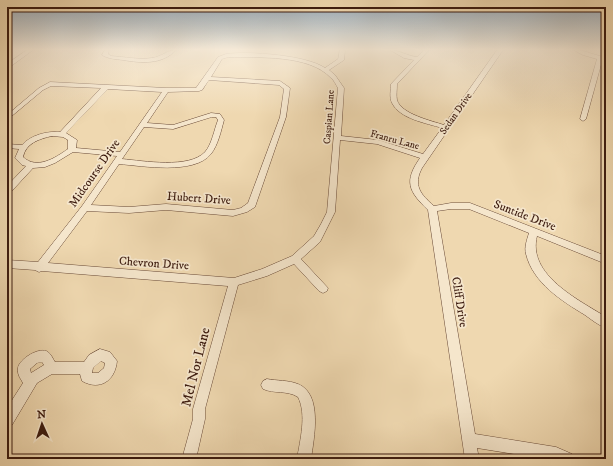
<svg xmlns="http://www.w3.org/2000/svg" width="613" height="466" viewBox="0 0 613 466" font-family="'IM FELL DW Pica',serif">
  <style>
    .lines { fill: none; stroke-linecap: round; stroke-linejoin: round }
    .minor-casing { stroke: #694a37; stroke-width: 1 }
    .minor { fill: #f5e6cc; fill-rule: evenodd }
    .labels { text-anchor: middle; stroke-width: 3.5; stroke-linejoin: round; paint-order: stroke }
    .far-street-label { font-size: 10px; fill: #3c1b0f; stroke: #f5e6cc }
    .street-label { font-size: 12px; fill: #3c1b0f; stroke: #f5e6cc }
    .near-street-label { font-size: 14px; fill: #3c1b0f; stroke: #f5e6cc }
  </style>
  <rect width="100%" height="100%" fill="#efd8b0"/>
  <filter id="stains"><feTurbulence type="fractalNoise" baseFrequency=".005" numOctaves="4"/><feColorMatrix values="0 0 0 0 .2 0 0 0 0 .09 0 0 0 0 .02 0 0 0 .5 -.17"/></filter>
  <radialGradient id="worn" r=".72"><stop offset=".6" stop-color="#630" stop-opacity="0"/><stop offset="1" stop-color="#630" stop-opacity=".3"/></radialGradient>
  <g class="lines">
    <defs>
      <path id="minor" d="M 27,50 L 33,50 L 7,69 L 7,64 Z
        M 105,50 L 109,50 L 108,54 L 111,56 C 125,57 139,60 152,58 C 161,57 167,50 176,50 C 162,65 141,63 123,60 C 116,59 108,59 102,55 Z
        M 340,50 L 345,50 L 344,60 L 329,70 L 335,75 L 344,88 L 341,136 L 378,140 L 423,154 L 442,128 C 426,123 400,119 392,103 C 389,97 391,90 391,84 L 414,60 L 404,58 L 390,50 C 399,50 407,56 417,57 L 424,50 L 429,50 L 397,84 C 397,90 396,95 397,100 C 401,114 432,121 444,125 L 497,50 L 503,50 L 422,168 C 413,185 420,194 434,206 L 451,203 L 470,203 L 606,256 L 606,264 L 537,236 C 527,275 579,300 606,317 L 606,328 C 598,325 592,320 585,315 C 562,301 533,283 526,254 C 524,247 527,240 529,233 L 469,209 L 451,209 L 437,211 L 475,434 L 556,447 L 572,454 L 574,459 L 545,459 L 477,448 L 479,459 L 465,459 L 428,210 C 408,191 404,181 420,158 L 377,144 L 340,140 L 335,212 L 320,242 L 301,259 L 328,288 L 327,291 L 323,293 L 319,291 L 294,264 L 267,276 L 238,285 L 205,409 L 205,419 L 196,459 L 182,459 L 193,419 L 193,409 L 228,286 L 42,271 L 39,272 L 35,270 L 7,268 L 7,260 L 38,262 L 82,206 L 117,156 L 73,152 L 55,163 L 45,167 L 33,168 L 10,193 L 7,194 L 7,186 L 26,166 L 22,165 L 15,158 L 19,149 L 7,148 L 7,144 L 22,145 C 31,135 47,131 60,132 L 101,88 L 51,86 L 43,90 L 7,120 L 7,115 L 39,88 L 50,82 L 166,88 L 196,88 L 218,57 L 226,54 C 249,51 306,55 325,68 L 338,59 ZM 229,57 C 258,58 309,54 331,78 C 334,80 336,85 338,88 L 327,212 L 321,224 L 314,236 L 292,256 L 262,269 L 234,278 L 48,263 L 87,211 L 129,213 L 166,210 L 233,216 L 247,212 L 255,207 L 286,117 L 290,88 L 280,81 L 211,77 L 222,59 ZM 209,80 L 279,85 L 284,89 L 280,117 L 248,203 L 241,208 L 233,210 L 166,204 L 129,207 L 91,205 L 119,164 C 143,166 194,175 211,154 C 218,145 221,131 224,120 L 220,114 L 211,113 L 173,125 L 147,123 L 168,92 L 199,91 L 202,90 ZM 108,89 L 162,92 L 120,152 L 76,148 L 77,140 L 66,133 ZM 212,117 L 216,117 L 218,120 C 214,130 212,144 205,152 C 189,169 144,161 122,159 L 144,127 L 173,129 ZM 52,136 L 63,137 L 68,140 L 68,149 C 55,158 37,170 23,157 C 26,143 39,139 52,136 Z
        M 574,50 L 580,50 L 606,58 L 606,62 L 602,61 L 586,119 L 583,121 L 580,119 L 597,59 L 583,55 Z
        M 100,349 L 110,352 L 117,361 C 115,381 100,391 82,381 L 80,374 L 52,374 L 37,383 L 12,425 L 7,426 L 7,408 L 23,383 C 20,378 17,374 18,368 C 19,359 40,346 48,352 C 51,354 53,359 55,362 L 84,362 L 89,355 ZM 101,361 L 105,363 L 104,368 L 98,373 L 92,373 L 93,368 ZM 42,362 L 44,365 L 31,373 L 30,369 L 37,363 Z
        M 267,379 C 277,381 288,380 298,384 C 323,394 314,438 311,459 L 297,459 C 300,440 307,415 298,397 C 287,390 274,394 263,389 L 261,385 L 263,381 Z"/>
    </defs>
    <use href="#minor" class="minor-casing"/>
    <use href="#minor" class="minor"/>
  </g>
  <linearGradient id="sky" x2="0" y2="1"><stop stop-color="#92a9bc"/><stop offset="0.43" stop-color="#f8eddb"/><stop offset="1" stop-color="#f8eddb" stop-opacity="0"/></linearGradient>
  <rect width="613" height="115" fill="url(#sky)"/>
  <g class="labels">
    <g class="far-street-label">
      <text transform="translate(455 113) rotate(-55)" y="4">Sedan Drive</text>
      <text transform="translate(328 117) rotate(-86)" y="4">Caspian Lane</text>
      <text transform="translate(395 139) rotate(15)" y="4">Franru Lane</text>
    </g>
    <g class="street-label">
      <text transform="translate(94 173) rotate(-55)" y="4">Midcourse Drive</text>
      <text transform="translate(199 198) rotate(4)" y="4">Hubert Drive</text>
      <text transform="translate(525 215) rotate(21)" y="4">Suntide Drive</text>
      <text transform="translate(154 263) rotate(4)" y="4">Chevron Drive</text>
      <text transform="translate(460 302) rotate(81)" y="4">Cliff Drive</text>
    </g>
    <g class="near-street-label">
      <text transform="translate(195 367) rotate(-76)" y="5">Mel Nor Lane</text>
    </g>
  </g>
  <rect width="613" height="466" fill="none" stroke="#efd8b0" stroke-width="24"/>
  <rect x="8" y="8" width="597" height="450" fill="none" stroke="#3c1b0f" stroke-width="2"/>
  <rect x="12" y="12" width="589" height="442" fill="none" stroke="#3c1b0f"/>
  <g transform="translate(42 424) rotate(357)" stroke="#f5e6cc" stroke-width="3" paint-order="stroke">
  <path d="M0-3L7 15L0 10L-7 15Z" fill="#3c1b0f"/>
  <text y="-6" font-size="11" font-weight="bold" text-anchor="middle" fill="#3c1b0f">N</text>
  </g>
  <rect width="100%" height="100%" filter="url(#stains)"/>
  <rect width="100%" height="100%" fill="url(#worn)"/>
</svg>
